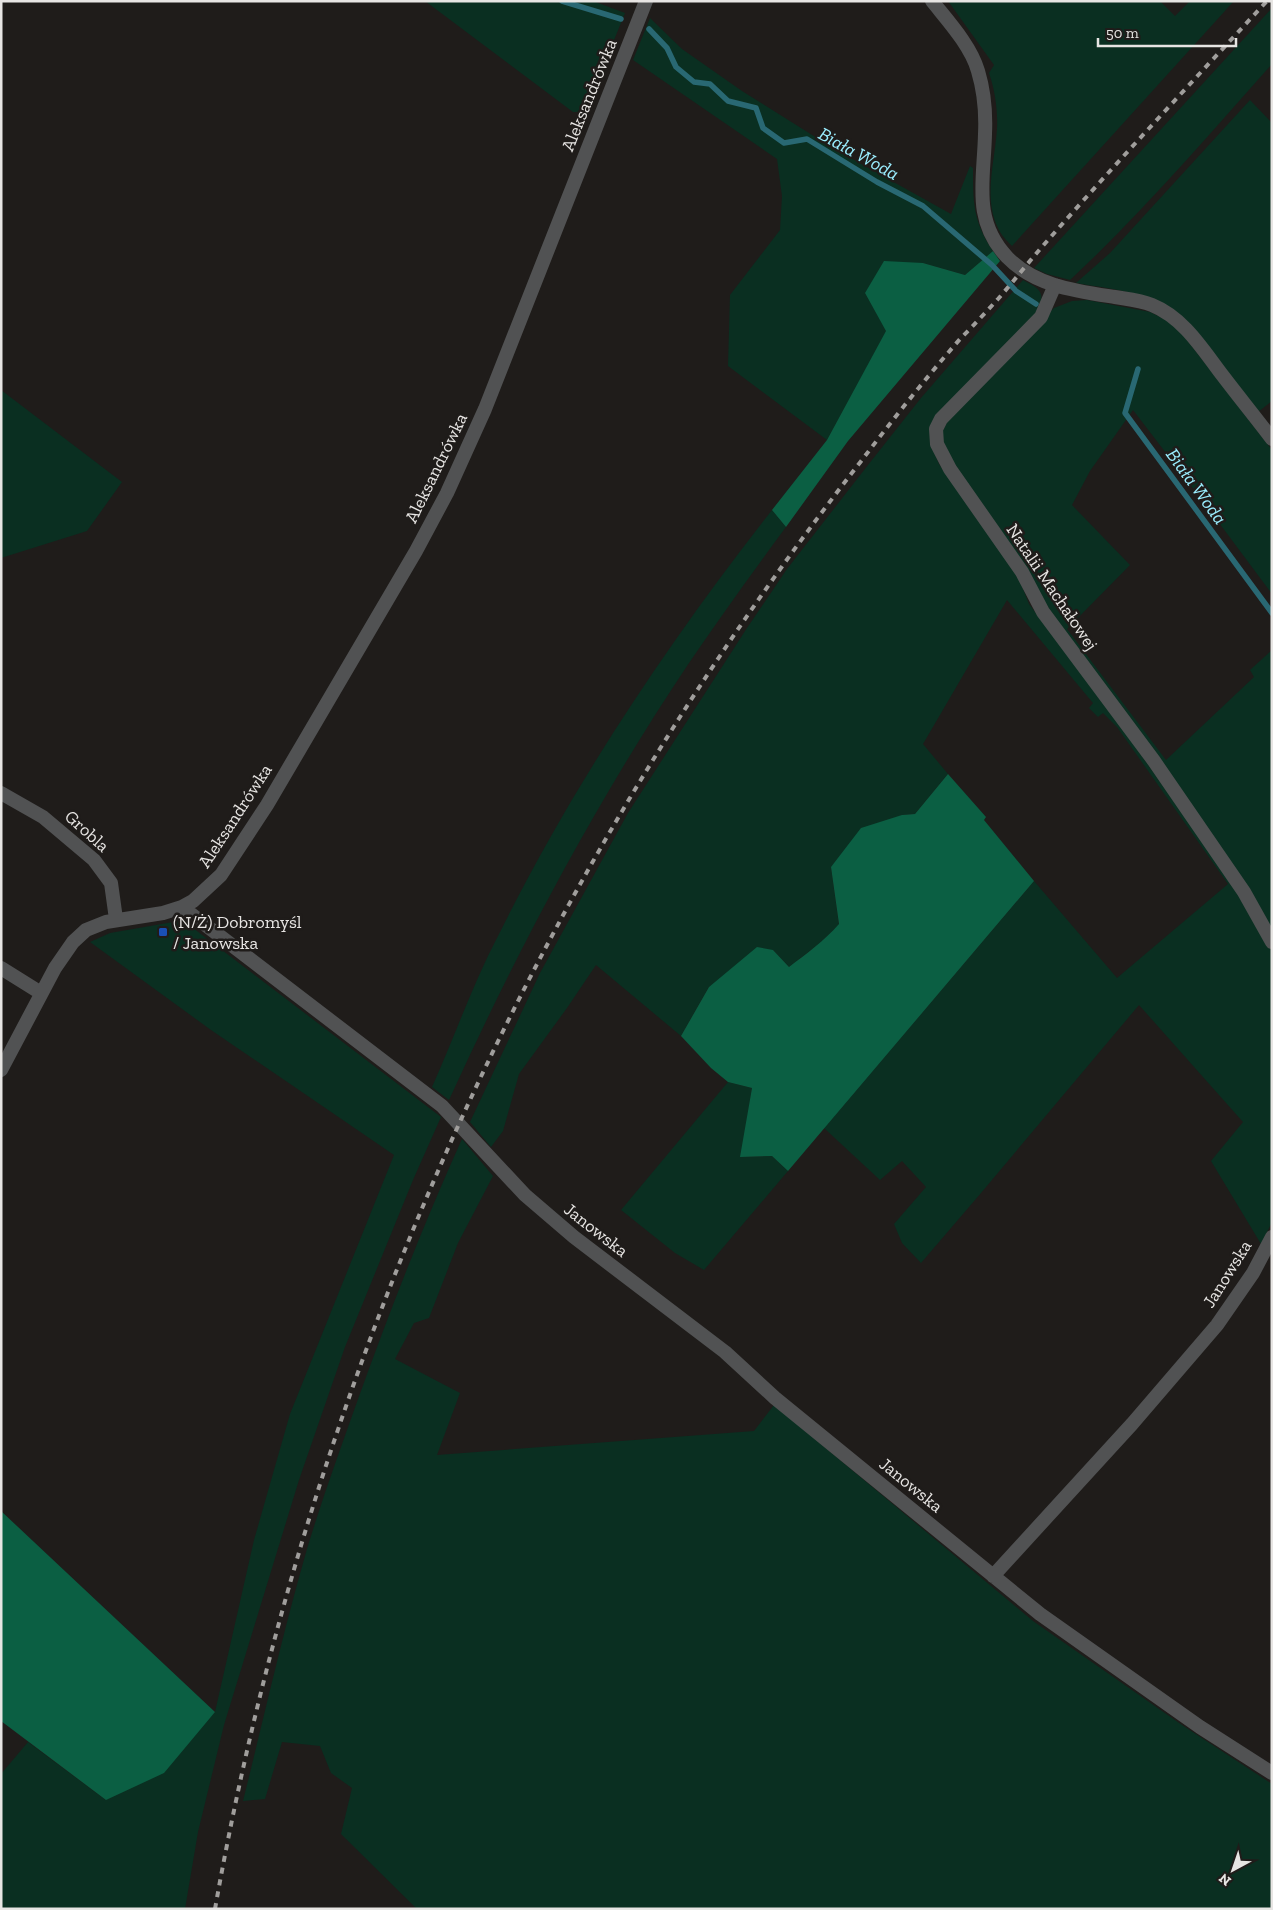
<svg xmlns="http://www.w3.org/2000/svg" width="1273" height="1910" viewBox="0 0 1273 1910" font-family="'Zilla Slab',serif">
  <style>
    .green { fill: #0a2f21 }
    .forest { fill: #0b5f43 }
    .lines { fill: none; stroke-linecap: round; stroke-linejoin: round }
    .stream { stroke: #296873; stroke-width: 5.5 }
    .minor { stroke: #515253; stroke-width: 14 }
    .rail { stroke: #a09e9c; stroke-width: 4; stroke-dasharray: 6 6; stroke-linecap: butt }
    .transit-dot { fill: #1a4fb4; stroke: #1f1c1a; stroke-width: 2 }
    .labels { text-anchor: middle; stroke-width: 5; stroke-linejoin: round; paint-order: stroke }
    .street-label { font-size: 18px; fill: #e7e5e3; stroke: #1f1c1a }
    .poi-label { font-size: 18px; fill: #e7e5e3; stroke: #1f1c1a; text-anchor: start }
    .water-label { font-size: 19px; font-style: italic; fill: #9aedfe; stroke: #1f1c1a }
  </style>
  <rect width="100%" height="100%" fill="#1f1c1a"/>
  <path class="green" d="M 425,1 L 593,1 L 625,13 L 585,112 L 573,112 Z
    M 948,1 L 1160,1 L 1175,16 L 1190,1 L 1234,1 L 1012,246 C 1007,241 1001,235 998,228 C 983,198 995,161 997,129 C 998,111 995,90 989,73 L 994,65 Z
    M 1272,8 L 1272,64 C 1206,138 1142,213 1070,280 L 1047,274 L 1034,268 Z
    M 650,18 L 682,49 L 742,91 L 836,150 L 951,214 L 970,166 L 973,168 C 973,203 973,221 993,251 L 965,275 L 923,263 L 865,293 L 887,331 L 827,440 L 728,366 L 730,295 L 780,230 L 782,196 L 777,159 L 633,60 Z
    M 1250,100 L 1272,123 L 1272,401 L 1258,412 L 1186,320 C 1156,292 1115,290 1076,283 L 1110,253 Z
    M 1023,280 C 1042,290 1045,292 1038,313 L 931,424 L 930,442 L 939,464 L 1018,576 L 1029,604 L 1113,715 L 1240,895 L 1272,952 L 1272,1222 L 1261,1244 L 1211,1161 L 1243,1122 L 1139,1005 L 981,1193 L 921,1263 L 902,1243 L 894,1224 L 926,1187 L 902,1161 L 880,1180 L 824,1128 L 1034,881 L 1117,978 L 1228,884 L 1117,727 L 1103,713 L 1098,717 L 1089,708 L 1093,703 L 1007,600 L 923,744 L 948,774 L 915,814 L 902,815 L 831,867 L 839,925 L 820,943 L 789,967 L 773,950 L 709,987 L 681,1036 L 596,965 L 567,1008 L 519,1074 L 503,1131 L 491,1147 L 470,1122 L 540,973 L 628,813 L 747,628 L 787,569 L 868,465 L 921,398 Z
    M 1087,300 L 1150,312 L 1166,320 L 1180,331 L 1272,450 L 1272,594 L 1199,496 L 1133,410 L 1090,471 L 1072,505 L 1130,565 L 1067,629 L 1166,760 L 1254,677 L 1250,670 L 1272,650 L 1272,931 L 1065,633 L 941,443 L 943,430 L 949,418 L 1054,308 L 1072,301 Z
    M 1,390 L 122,482 L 87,531 L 1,558 Z
    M 772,510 L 786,527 C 752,573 719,619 687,666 C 596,802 517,951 449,1100 L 432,1087 C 454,1038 472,986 497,938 C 572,786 667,644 772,510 Z
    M 179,921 L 189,925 L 218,947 L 441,1117 L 413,1180 L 345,1347 L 299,1480 L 224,1725 L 198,1832 L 185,1909 L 1,1909 L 1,1774 L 28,1742 L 106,1800 L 215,1712 L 254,1540 L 290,1414 L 394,1155 L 211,1030 L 90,942 L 110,933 Z
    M 728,1082 L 752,1088 L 741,1157 L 772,1156 L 788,1171 L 704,1270 L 675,1253 L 621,1210 Z
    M 462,1139 L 493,1176 L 458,1243 L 429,1318 L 414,1323 L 395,1359 L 460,1393 L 437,1455 L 754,1431 L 774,1405 L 1033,1621 L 1182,1725 L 1272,1784 L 1272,1909 L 417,1909 L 341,1834 L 352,1788 L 331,1773 L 320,1746 L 282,1742 L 265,1799 L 243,1801 C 264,1717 283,1632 307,1549 C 322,1499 340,1450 357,1402 C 389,1313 423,1225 462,1139 Z"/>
  <path class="forest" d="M 993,251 L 1000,261 L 848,441 L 786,527 L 772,510 L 827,440 L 886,331 L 865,293 L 884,261 L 923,263 L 965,275 Z
    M 948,774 L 986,817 L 984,820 L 1034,881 L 788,1171 L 772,1156 L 740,1157 L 752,1088 L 728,1082 L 711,1068 L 681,1036 L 709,987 L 757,947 L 773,950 L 789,967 C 806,954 824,941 839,924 L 831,867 L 861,828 L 902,815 L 915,814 Z
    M 1,1511 L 215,1712 L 164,1773 L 106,1800 L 1,1721 Z"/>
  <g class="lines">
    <path class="stream" d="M 562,1 L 621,19
      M 649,29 L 667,48 L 676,67 L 694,82 L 710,84 L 728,101 L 756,108 L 763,128 L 784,143 L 807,139 L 877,182 L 923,206 L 992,265 L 1016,291 L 1036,304
      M 1138,369 L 1125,413 L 1272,613"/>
    <path class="minor" d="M 932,1 C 948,21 971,46 978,71 C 984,91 986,113 985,134 C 984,180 972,220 1007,257 C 1035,286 1076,291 1115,297 C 1127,299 1140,300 1152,305 C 1184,318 1203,350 1223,376 C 1239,397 1256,418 1272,439
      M 1055,285 L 1041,317 L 941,419 L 936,429 L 937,444 L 950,469 L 1022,572 L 1043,612 L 1154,761 L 1244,892 L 1272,942
      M 1,793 L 43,817 L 94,860 L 111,883 L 116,919
      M 182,907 L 442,1106 L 525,1195 L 574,1237 L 725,1352 L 775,1398 L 1040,1614 L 1200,1727 L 1272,1773
      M 1,968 L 41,993
      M 1,1070 L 55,968 L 73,942 L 86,930 L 106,922 L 163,913 L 182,907 L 193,901 L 221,875 L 267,805 L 416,551 L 447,493 L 485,409 L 646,1
      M 993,1576 L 1132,1424 L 1217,1325 L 1253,1273 L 1272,1237"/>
    <path class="rail" d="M 215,1909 C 308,1382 532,881 862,460 C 893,419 926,378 960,339 C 973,326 986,312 998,299 C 1013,282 1027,264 1041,248 C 1115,164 1191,83 1267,1"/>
  </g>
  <rect class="transit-dot" x="158" y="927" width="10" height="10" rx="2.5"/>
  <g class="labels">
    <g class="street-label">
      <text transform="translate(589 95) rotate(-68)" y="6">Aleksandrówka</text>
      <text transform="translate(436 468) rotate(-64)" y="6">Aleksandrówka</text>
      <text transform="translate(1052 587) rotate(56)" y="6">Natalii Machałowej</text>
      <text transform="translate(235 816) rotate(-57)" y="6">Aleksandrówka</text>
      <text transform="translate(87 831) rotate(42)" y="6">Grobla</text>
      <text transform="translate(596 1230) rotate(38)" y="6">Janowska</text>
      <text transform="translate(1227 1274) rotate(-58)" y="6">Janowska</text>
      <text transform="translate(911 1485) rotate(39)" y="6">Janowska</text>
    </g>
    <g class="poi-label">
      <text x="173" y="928">(N/Ż) Dobromyśl<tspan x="173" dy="21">/ Janowska</tspan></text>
    </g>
    <g class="water-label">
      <text transform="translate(859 153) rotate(29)" y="7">Biała Woda</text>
      <text transform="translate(1197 486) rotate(54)" y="7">Biała Woda</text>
    </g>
  </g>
  <rect width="1273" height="1910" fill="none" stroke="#e7e5e3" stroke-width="5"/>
  <g transform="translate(1233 1870) rotate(220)" stroke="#1f1c1a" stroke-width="4" paint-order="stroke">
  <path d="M0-4L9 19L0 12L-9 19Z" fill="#e7e5e3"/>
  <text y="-8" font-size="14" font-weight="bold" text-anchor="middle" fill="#e7e5e3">N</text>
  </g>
  <path d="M1098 38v8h138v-8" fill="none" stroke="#e7e5e3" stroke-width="2.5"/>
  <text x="1106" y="38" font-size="15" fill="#e7e5e3" stroke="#1f1c1a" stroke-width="4" paint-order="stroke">50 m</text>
</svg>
